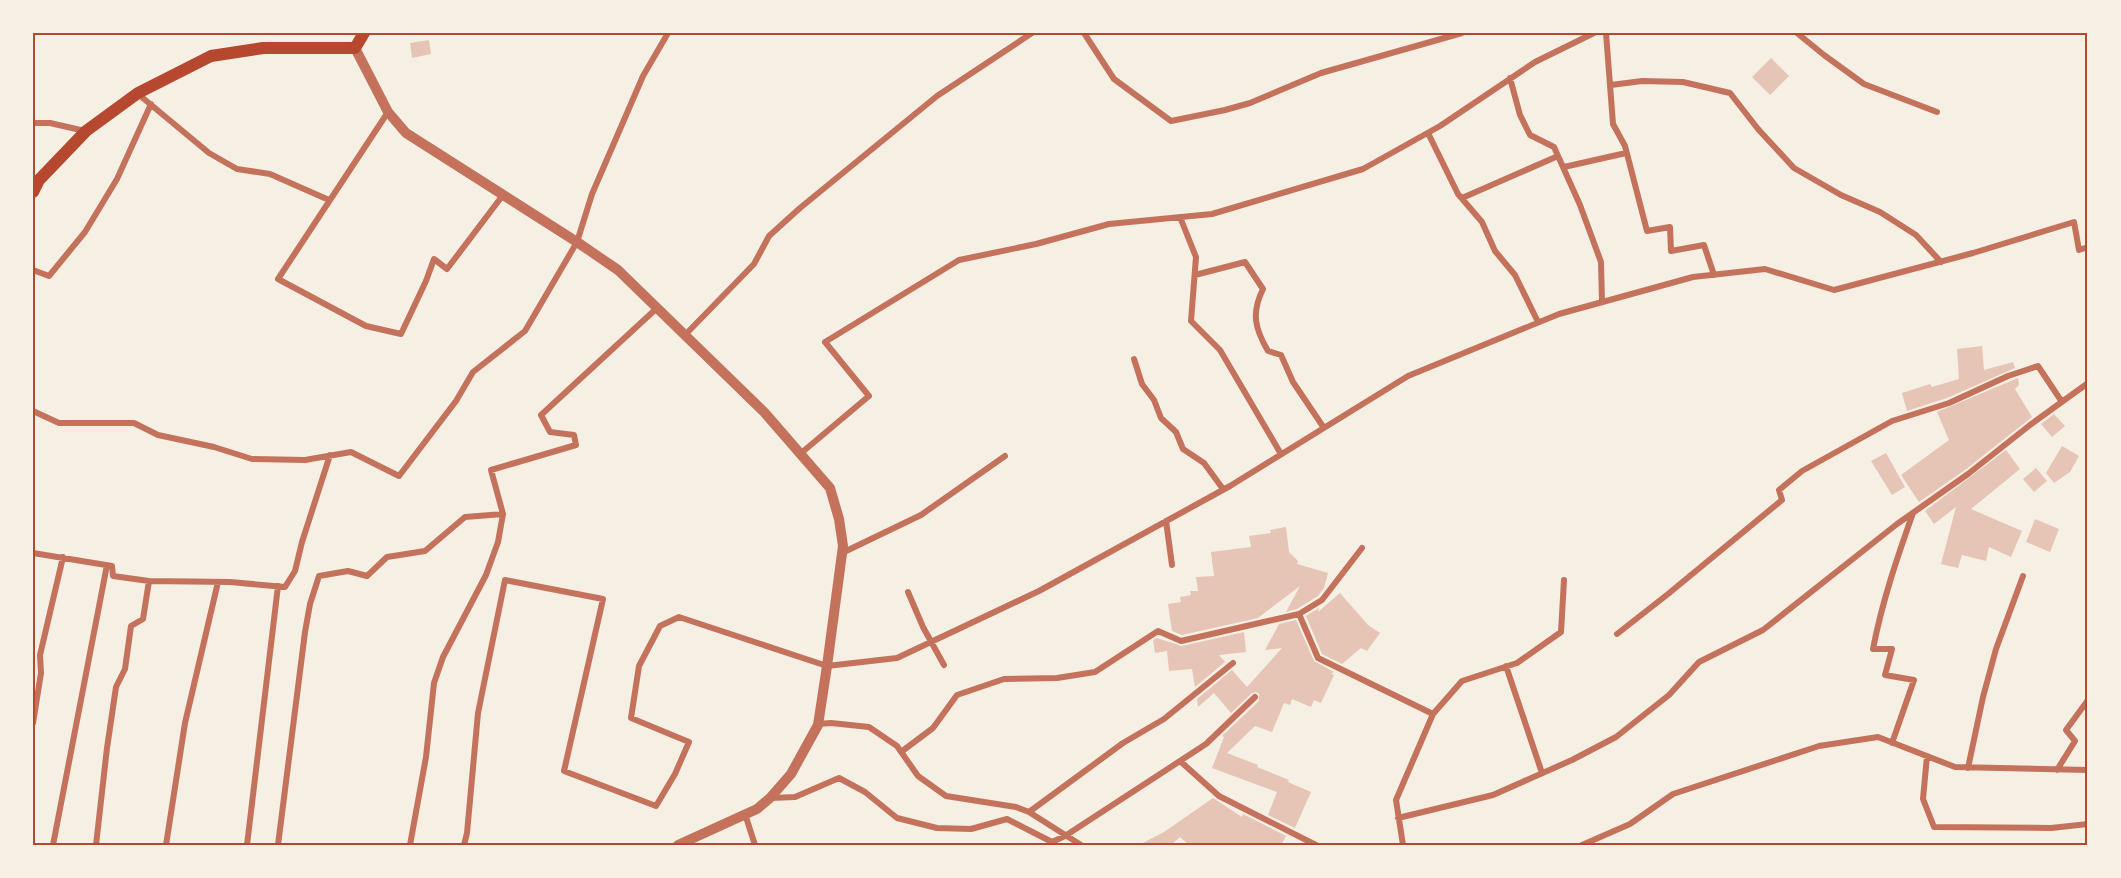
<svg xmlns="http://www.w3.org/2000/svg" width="2121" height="878" viewBox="0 0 2121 878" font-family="Helvetica,sans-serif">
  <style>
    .building { fill: #e6c5b7 }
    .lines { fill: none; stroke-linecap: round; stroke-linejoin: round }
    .minor { stroke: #c5725c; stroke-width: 6 }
    .tertiary { stroke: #c5725c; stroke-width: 10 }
    .secondary { stroke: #b5482f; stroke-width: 12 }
    .neatline { fill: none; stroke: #b5482f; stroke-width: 2 }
  </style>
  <rect width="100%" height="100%" fill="#f6efe4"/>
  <path class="building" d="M 429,40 L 431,54 L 412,58 L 410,43 Z
    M 1771,58 L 1789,76 L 1770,95 L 1752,77 Z
    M 1982,346 L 1984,370 L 2013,362 L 2015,368 L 1947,398 L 1907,411 L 1902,393 L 1930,384 L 1932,387 L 1959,379 L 1957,349 Z
    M 2018,378 L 2019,385 L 2015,389 L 2032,417 L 1965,470 L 1919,502 L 1901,475 L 1949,440 L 1937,412 Z
    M 2054,414 L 2065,426 L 2052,437 L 2041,424 Z
    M 2062,446 L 2079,456 L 2070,472 L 2054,483 L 2046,473 Z
    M 2006,450 L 2020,469 L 1971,509 L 2022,531 L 2011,557 L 1989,547 L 1986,561 L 1962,555 L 1958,568 L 1941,564 L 1956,507 L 1934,524 L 1925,511 Z
    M 1886,453 L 1905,487 L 1892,495 L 1871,461 Z
    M 2036,468 L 2047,481 L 2034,492 L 2023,479 Z
    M 2035,519 L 2059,529 L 2050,552 L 2026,542 Z
    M 1286,527 L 1289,552 L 1298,561 L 1297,564 L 1328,573 L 1324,588 L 1318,596 L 1297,609 L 1286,612 L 1300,586 L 1258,618 L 1182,635 L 1172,631 L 1168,604 L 1181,602 L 1180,597 L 1191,595 L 1190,591 L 1198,591 L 1196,577 L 1214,576 L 1211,552 L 1251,547 L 1249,536 L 1271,533 L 1270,530 Z
    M 1340,593 L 1368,625 L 1380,633 L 1367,651 L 1361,648 L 1342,664 L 1322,654 L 1306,616 L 1319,608 L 1318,612 Z
    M 1296,620 L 1314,661 L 1334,672 L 1331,674 L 1334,675 L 1321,703 L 1314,700 L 1311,707 L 1292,699 L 1290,705 L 1284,703 L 1272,732 L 1255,726 L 1227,753 L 1258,765 L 1257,767 L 1289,780 L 1288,782 L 1311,792 L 1295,828 L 1268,815 L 1277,792 L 1212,768 L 1224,737 L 1222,736 L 1259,701 L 1259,694 L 1256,692 L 1252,693 L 1231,713 L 1214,693 L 1198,707 L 1197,699 L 1232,670 L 1247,687 L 1282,648 L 1265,650 L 1279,624 Z
    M 1244,632 L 1246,652 L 1219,655 L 1225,662 L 1195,687 L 1192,669 L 1169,671 L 1167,651 L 1155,653 L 1153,640 L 1157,638 L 1182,646 Z
    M 1213,798 L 1242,817 L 1243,814 L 1286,836 L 1281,845 L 1189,845 L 1180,837 L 1171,845 L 1139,845 L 1164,832 Z"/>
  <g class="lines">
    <path class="minor" d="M 1084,33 L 1114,79 L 1171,121 L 1225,110 L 1250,103 L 1321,73 L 1462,33
      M 1606,33 L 1613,124 L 1625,146 L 1647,231 L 1670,227 L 1671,251 L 1704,245 L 1714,275
      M 1797,33 L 1824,55 L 1864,84 L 1937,112
      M 1510,78 L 1520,115 L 1530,135 L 1554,147 L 1580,205 L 1601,262 L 1602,302
      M 1611,85 L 1642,81 L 1683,82 L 1730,93 L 1758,129 L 1794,168 L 1841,195 L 1880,212 L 1916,235 L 1941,262
      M 138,94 L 209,153 L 237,169 L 270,174 L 329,200
      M 388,112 L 278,279 L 366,326 L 401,334 L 426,281 L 434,259 L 447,269 L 503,195
      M 33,123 L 50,123 L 85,131
      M 1428,133 L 1458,194 L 1482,222 L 1495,251 L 1515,275 L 1538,322
      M 1564,167 L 1626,153
      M 1462,198 L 1558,156
      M 1180,217 L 1196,257 L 1191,321 L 1220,350 L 1281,454
      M 33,270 L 49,276 L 85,232 L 117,179 L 151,104
      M 1195,275 L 1245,262 L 1263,289 C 1251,313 1255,329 1268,351 L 1281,355 L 1293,382 L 1324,428
      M 685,335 L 754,264 L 769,236 L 800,208 L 937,96 L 1032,33
      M 1134,359 L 1142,384 L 1154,400 L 1161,418 L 1176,432 L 1183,449 L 1204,463 L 1223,489
      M 33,411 L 59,423 L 134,423 L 158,435 L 214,447 L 252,459 L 305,460 L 351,452 L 399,476 L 456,401 L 473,372 L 525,331 L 577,242 L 592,194 L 643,76 L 668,33
      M 800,454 L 869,396 L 825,342 L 959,260 L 1036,244 L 1109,224 L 1212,214 L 1363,169 L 1440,126 L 1535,62 L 1594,33
      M 1166,521 L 1172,565
      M 33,553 L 112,566 L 113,576 L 149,581 L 230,582 L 285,587 L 295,571 L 302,542 L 330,455
      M 842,553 L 921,515 L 1005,456
      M 908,592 L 923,627 L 944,665
      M 1299,614 L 1318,658 L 1433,714
      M 1617,634 L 1668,594 L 1782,500 L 1779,490 L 1802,471 L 1892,421 L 1949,403 L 2008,376 L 2038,366 L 2062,402
      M 1506,666 L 1542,773
      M 33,723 L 41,673 L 40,655 L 63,557
      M 818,724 L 831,723 L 869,727 L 897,746 L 918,776 L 946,796 L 1016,807 L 1029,812 L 1081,845
      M 1892,743 L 1914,680 L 1885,675 L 1892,649 L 1873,649 C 1882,602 1897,558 1913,513
      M 901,752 L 933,728 L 957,695 L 1004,679 L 1057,678 L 1095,672 L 1158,631 L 1181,641 L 1299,614 L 1322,600 L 1362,548
      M 1927,756 L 1923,799 L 1934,827 L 2051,828 L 2088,824
      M 1180,761 L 1219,796 L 1316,845
      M 1968,768 L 1983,697 L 1996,649 L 2023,576
      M 2057,770 L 2075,741 L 2066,730 L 2088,700
      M 771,798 L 795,797 L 839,778 L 865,792 L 897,818 L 937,828 L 971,829 L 1007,819 L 1052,842 L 1065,836 L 1206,744 L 1255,697
      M 1029,812 L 1123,743 L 1164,719 L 1233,663
      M 745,814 L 755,845
      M 1398,818 L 1493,795 L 1572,760 L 1616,737 L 1669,695 L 1699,662 L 1763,630 L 1897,524 L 1968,474 L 2030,425 L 2088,383
      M 53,845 L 107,565
      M 96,845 L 107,748 L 116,687 L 125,669 L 131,626 L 143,619 L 149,581
      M 166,845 L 185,723 L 218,582
      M 247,845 L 278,586
      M 278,845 L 305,632 L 310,604 L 319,576 L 348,571 L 367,576 L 387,557 L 425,551 L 465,517 L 503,514
      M 410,845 L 426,757 L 434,683 L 443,657 L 486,575 L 498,542 L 503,514 L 491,470 L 576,445 L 574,435 L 550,432 L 541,415 L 657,308
      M 464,845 L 467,833 L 478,713 L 505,580 L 603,599 L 564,771 L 656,806 L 675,774 L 689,742 L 631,718 L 639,666 L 660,626 L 679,617 L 827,666 L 897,658 L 1039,591 L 1230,486 L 1408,376 L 1559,314 L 1693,277 L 1765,269 L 1834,290 L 1973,253 L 2074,222 L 2079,250 L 2088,247
      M 1403,845 L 1396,800 L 1433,714 L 1462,681 L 1517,663 L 1561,632 L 1564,580
      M 1582,845 L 1630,824 L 1673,794 L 1819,746 L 1878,737 L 1955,767 L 2088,770"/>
    <path class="tertiary" d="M 355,48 L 388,112 L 406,133 L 577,242 L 618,270 L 765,413 L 830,488 L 839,519 L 843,546 L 827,666 L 818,725 L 791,774 L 770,798 L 757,809 L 678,845"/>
    <path class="secondary" d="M 33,192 L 39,180 L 86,131 L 138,93 L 211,56 L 263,48 L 355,48 L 364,33"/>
  </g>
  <rect width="2121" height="878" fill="none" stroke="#f6efe4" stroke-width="69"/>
  <rect x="34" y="34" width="2052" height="810" class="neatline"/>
</svg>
